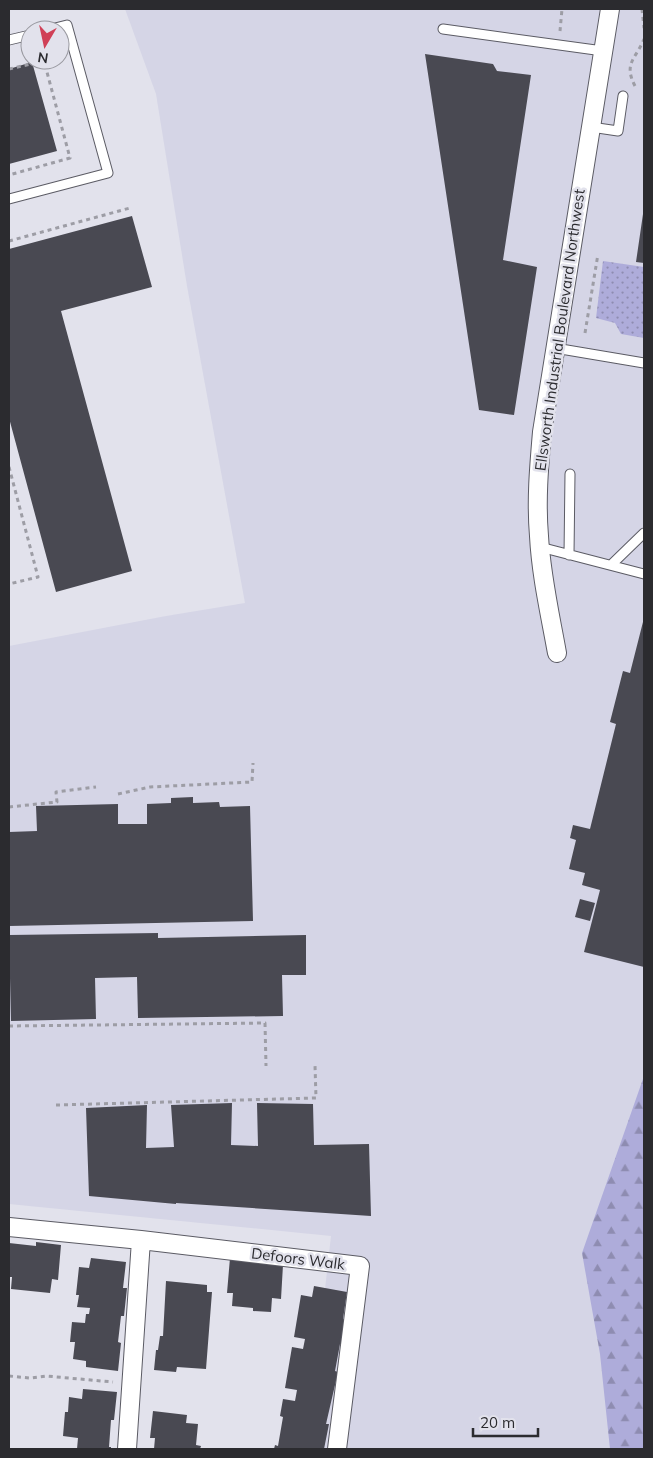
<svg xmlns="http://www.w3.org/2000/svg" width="653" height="1458" viewBox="0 0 653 1458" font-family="Mulish,sans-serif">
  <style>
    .built { fill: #d5d5e6 }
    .forest { fill: url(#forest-firs) }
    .park { fill: url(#park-dots) }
    .building { fill: #494952 }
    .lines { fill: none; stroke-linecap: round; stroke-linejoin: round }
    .lane-casing { stroke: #5b5b64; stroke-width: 11 }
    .street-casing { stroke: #5b5b64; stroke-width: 20 }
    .path { stroke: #9d9da5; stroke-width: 3; stroke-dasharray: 4 4; stroke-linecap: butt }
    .lane { stroke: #fff; stroke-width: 9 }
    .street { stroke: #fff; stroke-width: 18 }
    .labels { text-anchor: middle; stroke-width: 5; stroke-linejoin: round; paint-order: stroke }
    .street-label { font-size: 15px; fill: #2b2b2f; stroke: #e2e2ec }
  </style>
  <defs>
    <pattern id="forest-firs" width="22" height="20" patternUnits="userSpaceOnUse" patternTransform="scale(1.25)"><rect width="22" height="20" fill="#aeacda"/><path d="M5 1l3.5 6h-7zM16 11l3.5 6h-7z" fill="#8e8cb1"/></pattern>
    <pattern id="park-dots" width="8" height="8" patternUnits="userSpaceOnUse" patternTransform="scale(1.25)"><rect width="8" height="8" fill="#aeacda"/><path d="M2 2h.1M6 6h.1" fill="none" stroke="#8e8cb1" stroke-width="1.8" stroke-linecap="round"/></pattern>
  </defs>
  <rect width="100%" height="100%" fill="#e2e2ec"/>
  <path class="built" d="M 125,9 L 644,9 L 644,1449 L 307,1449 L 331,1236 L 9,1204 L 9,646 L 166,616 L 245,603 L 187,286 L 156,94 Z"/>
  <path class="forest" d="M 644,1076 L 644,1449 L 610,1449 L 600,1354 L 582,1253 Z"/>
  <path class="park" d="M 603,261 L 644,267 L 644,338 L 621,334 L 615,323 L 596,318 Z"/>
  <path class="building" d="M 425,54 L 493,64 L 497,71 L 531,75 L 503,260 L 537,267 L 514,415 L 479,410 Z
    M 32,62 L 57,151 L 9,164 L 9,69 Z
    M 643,214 L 644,214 L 644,263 L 636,262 Z
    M 132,216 L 152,287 L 61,311 L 132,571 L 56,592 L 9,418 L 9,249 Z
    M 644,618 L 644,967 L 584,952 L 600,890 L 582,885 L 585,873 L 569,869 L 576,840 L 570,838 L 573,825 L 590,829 L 616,724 L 610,722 L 623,671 L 630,673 Z
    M 193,797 L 193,803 L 219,802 L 220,807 L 250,806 L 253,921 L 9,926 L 9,832 L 37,831 L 36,806 L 118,804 L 118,824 L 147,824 L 147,804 L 171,803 L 171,798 Z
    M 580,899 L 595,903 L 590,921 L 575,917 Z
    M 158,933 L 158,938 L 306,935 L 306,975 L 282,975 L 283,1016 L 138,1018 L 137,977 L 95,978 L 96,1019 L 11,1021 L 9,935 Z
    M 232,1103 L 231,1145 L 258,1146 L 257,1103 L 313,1104 L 314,1145 L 369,1144 L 371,1216 L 176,1203 L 176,1204 L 89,1196 L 86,1108 L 147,1105 L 146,1148 L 174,1147 L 171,1105 Z
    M 36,1242 L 61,1245 L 58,1280 L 52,1279 L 50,1293 L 11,1289 L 12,1277 L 9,1277 L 9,1243 L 36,1246 Z
    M 91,1258 L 126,1262 L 123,1288 L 127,1288 L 124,1316 L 121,1316 L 118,1342 L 121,1343 L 118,1371 L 86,1367 L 86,1361 L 73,1359 L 75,1342 L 70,1342 L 72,1322 L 85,1323 L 86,1314 L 89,1314 L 90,1308 L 77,1307 L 79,1295 L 76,1295 L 79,1267 L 89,1268 Z
    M 230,1258 L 258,1260 L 257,1263 L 283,1265 L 281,1299 L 272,1298 L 271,1312 L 253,1311 L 253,1308 L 232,1306 L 233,1293 L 227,1293 Z
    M 166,1281 L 207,1285 L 207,1292 L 212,1292 L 206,1369 L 177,1367 L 176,1372 L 154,1370 L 156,1350 L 158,1350 L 160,1336 L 163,1336 Z
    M 314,1286 L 347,1292 L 343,1319 L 346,1320 L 345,1345 L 340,1344 L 335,1371 L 338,1372 L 326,1424 L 329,1424 L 324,1449 L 274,1449 L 275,1445 L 278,1446 L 283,1417 L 280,1416 L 283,1399 L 295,1401 L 297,1390 L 285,1388 L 292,1347 L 303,1349 L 305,1339 L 294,1337 L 301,1295 L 312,1297 Z
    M 83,1389 L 117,1392 L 114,1420 L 111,1420 L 109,1447 L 111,1447 L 111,1449 L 77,1449 L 78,1438 L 63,1436 L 65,1412 L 68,1412 L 69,1397 L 82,1399 Z
    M 153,1411 L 187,1415 L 186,1423 L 198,1424 L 196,1445 L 201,1446 L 200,1449 L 154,1449 L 155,1438 L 150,1438 Z"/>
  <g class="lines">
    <defs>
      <path id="lane" d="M 443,29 L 603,51
        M 9,40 L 30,35
        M 591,127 L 618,131 L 623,96
        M 9,199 L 108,173 L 67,25 L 47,30
        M 555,348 L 644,363
        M 540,547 L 644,574
        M 569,555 L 570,474
        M 611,565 L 644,533"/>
      <path id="street" d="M 557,653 C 550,614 541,575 539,536 C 536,501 539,467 542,432 L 610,9
        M 9,1227 L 141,1240 L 360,1266 L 337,1449
        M 127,1449 L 141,1240"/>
    </defs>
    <use href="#lane" class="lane-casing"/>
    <use href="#street" class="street-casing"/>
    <path class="path" d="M 642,9 L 644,28
      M 560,31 L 562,9
      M 9,69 L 44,61 L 70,158 L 9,175
      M 635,86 C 623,63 636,59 644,39
      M 9,241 L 130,208
      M 585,333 L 598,254
      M 9,467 L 38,577 L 9,584
      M 118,794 L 150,787 L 252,782 L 253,763
      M 9,807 L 57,802 L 56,792 L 96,787
      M 9,1026 L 265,1023 L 266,1066
      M 56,1105 L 316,1098 L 315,1065
      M 9,1376 L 30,1378 L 46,1376 L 113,1382"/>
    <use href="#lane" class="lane"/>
    <use href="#street" class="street"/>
  </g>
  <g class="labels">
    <g class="street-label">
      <text transform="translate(560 330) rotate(-82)" y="5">Ellsworth Industrial Boulevard Northwest</text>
      <text transform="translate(298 1259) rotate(7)" y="5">Defoors Walk</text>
    </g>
  </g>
  <rect width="653" height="1458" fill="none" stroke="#2b2b2f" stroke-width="20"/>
  <g transform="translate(45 45) rotate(189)"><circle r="24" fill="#e2e2ec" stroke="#9999a0"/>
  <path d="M0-4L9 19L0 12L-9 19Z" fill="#d04057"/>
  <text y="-8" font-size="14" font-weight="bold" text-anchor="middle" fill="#2b2b2f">N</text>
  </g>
  <path d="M473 1428v8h65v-8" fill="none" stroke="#2b2b2f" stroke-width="2.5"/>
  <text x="480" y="1428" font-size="15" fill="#2b2b2f" stroke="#e2e2ec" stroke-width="4" paint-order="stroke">20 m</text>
</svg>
